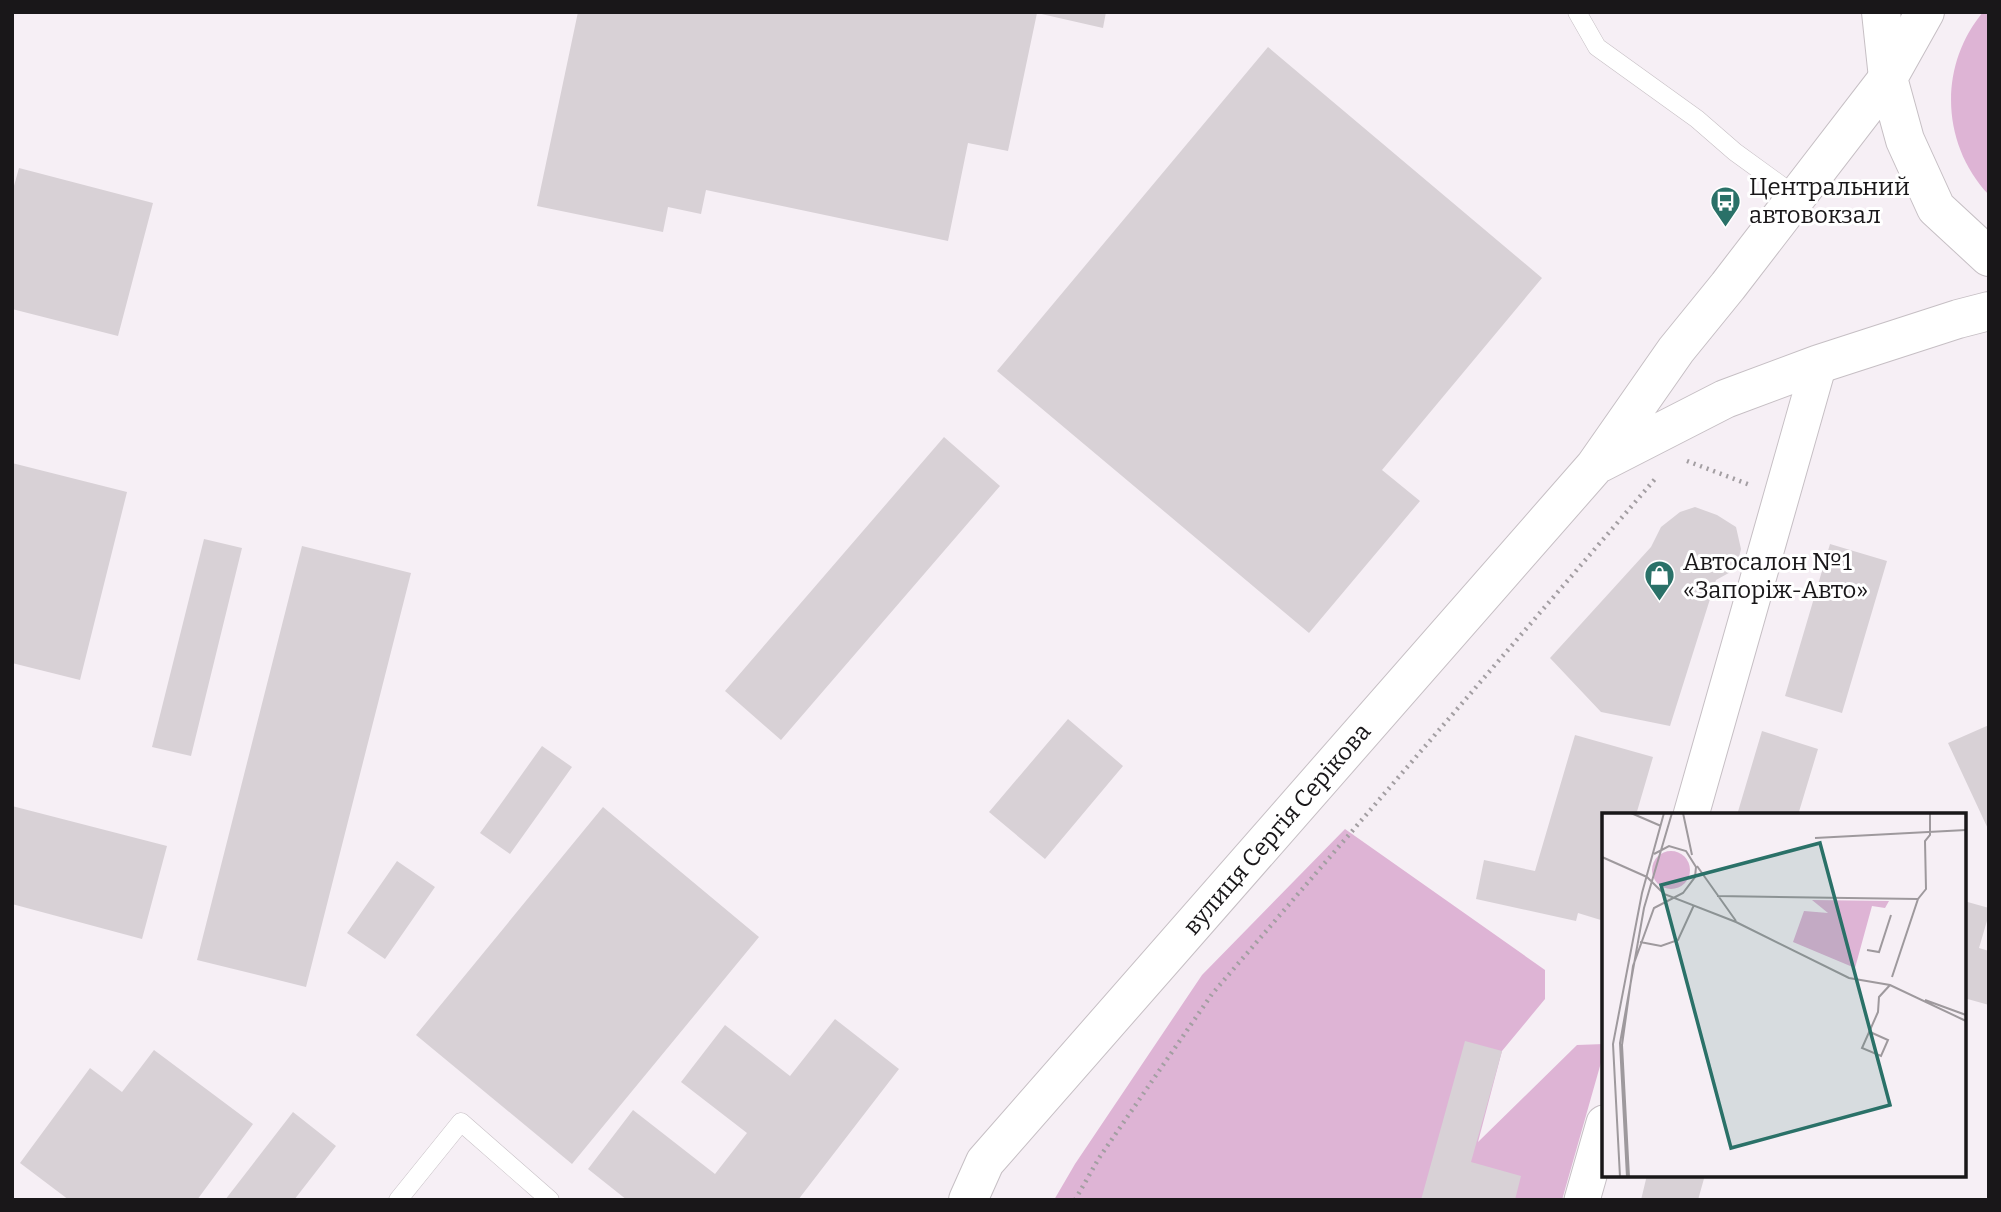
<svg xmlns="http://www.w3.org/2000/svg" width="2001" height="1212" viewBox="0 0 2001 1212" font-family="Bitter,serif">
  <style>
    .green { fill: #deb4d5 }
    .building { fill: #d8d1d6 }
    .lines { fill: none; stroke-linecap: round; stroke-linejoin: round }
    .lane-casing { stroke: #c6bfc4; stroke-width: 19 }
    .street-casing { stroke: #c6bfc4; stroke-width: 37 }
    .secondary-casing { stroke: #c6bfc4; stroke-width: 40 }
    .primary-casing { stroke: #c6bfc4; stroke-width: 40 }
    .path { stroke: #a39ea2; stroke-width: 4.5; stroke-dasharray: 2 5; stroke-linecap: butt }
    .lane { stroke: #fff; stroke-width: 18 }
    .street { stroke: #fff; stroke-width: 35 }
    .secondary { stroke: #fff; stroke-width: 38 }
    .primary { stroke: #fff; stroke-width: 38 }
    .labels { text-anchor: middle; stroke-width: 6; stroke-linejoin: round; paint-order: stroke }
    .poi-label { font-size: 24px; fill: #191719; stroke: #fff; text-anchor: start }
    .street-label { font-size: 24px; fill: #191719; stroke: #fff }
    .inset-road { fill: none; stroke: #9e999d; stroke-width: 2 }
    .view { fill: #2a7168; fill-opacity: 0.15; stroke: #2a7168; stroke-width: 3.5 }
    .inset-edge { fill: none; stroke: #191719; stroke-width: 3.5 }
  </style>
  <rect width="100%" height="100%" fill="#f6eff5"/>
  <path class="green" d="M 1983,12 L 1989,12 L 1989,195 C 1941,144 1938,66 1983,12 Z
    M 1345,829 L 1545,970 L 1545,999 L 1502,1051 L 1478,1142 L 1577,1045 L 1604,1044 L 1604,1052 L 1562,1200 L 1054,1200 L 1075,1164 L 1202,975 Z"/>
  <path class="building" d="M 578,12 L 1106,12 L 1103,28 L 1037,13 L 1008,151 L 968,143 L 948,241 L 706,190 L 701,214 L 668,207 L 663,232 L 537,206 Z
    M 1268,47 L 1542,278 L 1382,470 L 1420,501 L 1309,633 L 997,371 Z
    M 19,168 L 153,203 L 118,336 L 12,309 L 12,193 Z
    M 944,437 L 1000,486 L 781,740 L 725,691 Z
    M 12,463 L 127,492 L 80,680 L 12,663 Z
    M 1695,507 L 1717,515 L 1736,527 L 1741,549 L 1736,569 L 1716,580 L 1670,726 L 1601,712 L 1550,658 L 1651,547 L 1661,527 L 1680,512 Z
    M 204,539 L 242,548 L 191,756 L 152,747 Z
    M 1830,544 L 1887,561 L 1842,713 L 1785,696 Z
    M 302,546 L 411,573 L 306,987 L 197,960 Z
    M 1068,719 L 1123,766 L 1045,859 L 989,812 Z
    M 1989,725 L 1989,831 L 1948,743 Z
    M 1762,731 L 1818,749 L 1798,815 L 1737,815 Z
    M 1575,735 L 1653,757 L 1636,815 L 1604,815 L 1604,921 L 1578,913 L 1576,921 L 1476,899 L 1484,860 L 1535,871 Z
    M 542,746 L 572,767 L 510,854 L 480,833 Z
    M 12,806 L 167,846 L 142,939 L 12,904 Z
    M 603,807 L 759,937 L 572,1164 L 416,1035 Z
    M 397,861 L 435,887 L 385,959 L 347,933 Z
    M 1964,901 L 1989,908 L 1989,914 L 1979,948 L 1989,951 L 1989,1005 L 1964,998 Z
    M 835,1019 L 899,1069 L 798,1200 L 627,1200 L 588,1169 L 633,1110 L 715,1174 L 747,1133 L 681,1082 L 725,1025 L 790,1076 Z
    M 1465,1041 L 1502,1051 L 1471,1162 L 1521,1176 L 1515,1200 L 1421,1200 Z
    M 154,1050 L 253,1124 L 197,1200 L 69,1200 L 20,1163 L 90,1068 L 122,1092 Z
    M 293,1112 L 336,1146 L 294,1200 L 225,1200 Z
    M 1647,1175 L 1705,1175 L 1698,1200 L 1641,1200 Z"/>
  <g class="lines">
    <defs>
      <path id="lane" d="M 1577,12 L 1597,47 L 1697,119 L 1735,152 L 1797,197
        M 398,1200 L 461,1122 L 550,1200"/>
      <path id="street" d="M 1691,815 L 1819,364
        M 1582,1200 L 1604,1123"/>
      <path id="secondary" d="M 1881,12 L 1888,78"/>
      <path id="primary" d="M 1888,78 L 1905,140 L 1936,208 L 1989,257
        M 1600,463 L 1725,399 L 1819,364 L 1958,319 L 1989,311
        M 968,1200 L 985,1162 L 1595,466 L 1676,350 L 1728,286 L 1888,78 L 1925,12"/>
    </defs>
    <use href="#lane" class="lane-casing"/>
    <use href="#street" class="street-casing"/>
    <use href="#secondary" class="secondary-casing"/>
    <use href="#primary" class="primary-casing"/>
    <path class="path" d="M 1687,461 L 1750,485
      M 1075,1200 L 1099,1158 L 1212,994 L 1655,479"/>
    <use href="#lane" class="lane"/>
    <use href="#street" class="street"/>
    <use href="#secondary" class="secondary"/>
    <use href="#primary" class="primary"/>
  </g>
  <defs>
    <symbol id="bus-pin" viewBox="-11 -11 22 30"><path d="M0 17L-7.5 6A9.5 9.5 0 1 1 7.5 6Z" fill="#2a7168" stroke="#fff"/><path d="M-5-6H5V4H4V6H2V4H-2V6H-4V4H-5ZM-3.5-4V0h7V-4ZM-3.5 1.2v1.5H-2V1.2ZM2 1.2v1.5H3.5V1.2Z" fill="#fff"/></symbol>
    <symbol id="shop-pin" viewBox="-11 -11 22 30"><path d="M0 17L-7.5 6A9.5 9.5 0 1 1 7.5 6Z" fill="#2a7168" stroke="#fff"/><path d="M-5-2.5h2.3a2.7 3.5 0 0 1 5.4 0H5L5.5 6h-11ZM-1.5-2.5h3a1.5 2.3 0 0 0-3 0Z" fill="#fff"/></symbol>
  </defs>
  <g fill-rule="evenodd">
    <use href="#bus-pin" x="1708" y="184" width="35" height="47"/>
    <use href="#shop-pin" x="1642" y="558" width="35" height="47"/>
  </g>
  <g class="labels">
    <g class="poi-label">
      <text x="1749" y="195">Центральний<tspan x="1749" dy="28">автовокзал</tspan></text>
      <text x="1683" y="570">Автосалон №1<tspan x="1683" dy="28">«Запоріж-Авто»</tspan></text>
    </g>
    <g class="street-label">
      <text transform="translate(1277 829) rotate(-49)" y="8">вулиця Сергія Серікова</text>
    </g>
  </g>
  <g transform="translate(1602 813)">
    <rect width="364" height="364" fill="#f6eff5"/>
    <path d="M50 57a19 19 0 1 1 38 0a19 19 0 1 1-38 0ZM 210,87 L 287,88 L 283,95 L 270,93 L 253,155 L 191,129 L 202,98 L 226,100 Z" fill="#deb4d5"/>
    <path class="inset-road" d="M 29,0 L 59,13M 81,0 L 90,42M 213,25 L 364,17M 0,44 L 45,64M 95,53 L 134,108M 45,64 L 62,81 L 134,109 L 247,165 L 288,172 L 364,208M 115,83 L 316,86M 38,129 L 59,133 L 76,127 L 92,92M 265,137 L 277,139 L 289,102M 290,164 L 316,86 L 324,76 L 323,28 L 328,22 L 328,0M 323,187 L 364,202M 268,219 L 286,227 L 279,243 L 260,235 L 276,199 L 277,184 L 288,172M 18,364 L 11,231 L 40,80 L 62,0M 25,364 L 18,230 L 42,95 L 70,0M 27,364 L 20,232 L 31,153 L 52,95 L 81,80 L 93,64 L 94,54 L 84,38 L 67,33 L 52,41"/>
    <path class="view" d="M 218,30 L 288,292 L 129,335 L 59,72 Z"/>
    <rect width="364" height="364" class="inset-edge"/>
  </g>
  <rect width="2001" height="1212" fill="none" stroke="#191719" stroke-width="28"/>
</svg>
